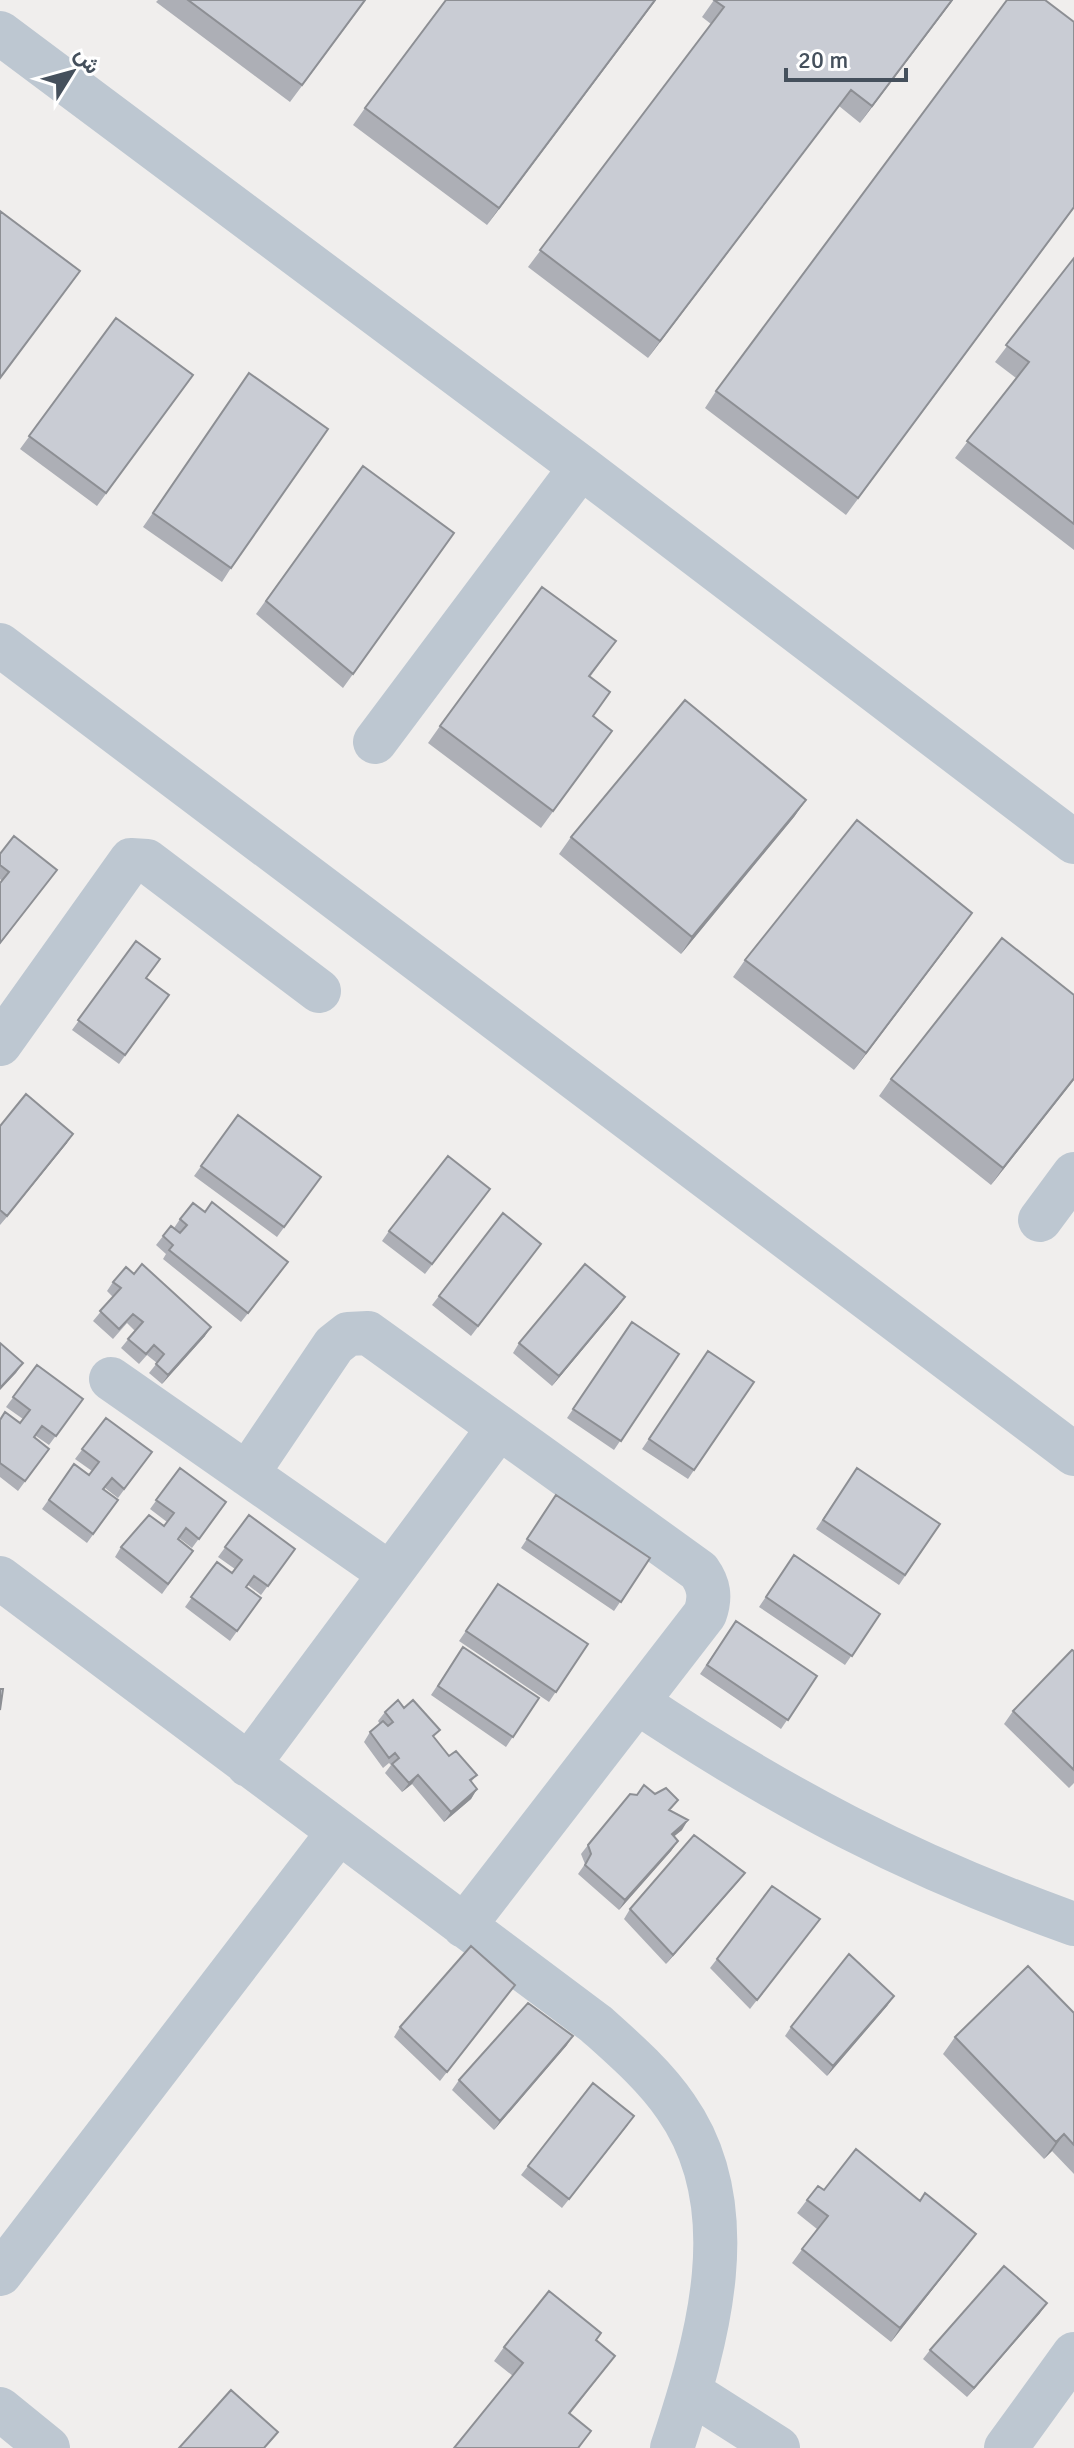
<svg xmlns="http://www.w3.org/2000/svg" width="1074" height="2448" viewBox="0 0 1074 2448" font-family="Signika,Vazirmatn,sans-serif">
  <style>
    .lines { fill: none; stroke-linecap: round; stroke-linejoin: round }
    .minor { stroke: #bdc7d1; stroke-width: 44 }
    .wall { fill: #adafb6 }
    .shaded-wall { fill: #8d8f94 }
    .building { fill: #c9ccd4; stroke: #8d8f94; stroke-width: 2 }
  </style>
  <rect width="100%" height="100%" fill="#f0eeed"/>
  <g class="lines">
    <path class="minor" d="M 0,33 L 581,467 L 1074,842
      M 0,645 L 1074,1454
      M 375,742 L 581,467
      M 0,1044 L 131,860 L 147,861 L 319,991
      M 1040,1220 L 1074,1174
      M 111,1379 L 389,1573
      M 247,1474 L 334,1345 L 348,1334 L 368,1333 L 699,1571 C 709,1585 711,1597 705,1614 L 464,1926
      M 0,1578 L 596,2024 C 625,2050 654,2075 676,2107 C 747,2208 707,2342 672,2448
      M 637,1702 C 781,1798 910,1866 1074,1924
      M 248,1765 L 498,1429
      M 0,2274 L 338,1833
      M 690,2392 L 778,2448
      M 0,2409 L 48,2448
      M 1006,2448 L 1074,2354"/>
  </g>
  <path class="wall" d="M 158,0 L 366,0 L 290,102 L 156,2 Z
    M 656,0 L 487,225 L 353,125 L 365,108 Z
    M 714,0 L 953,0 L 860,123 L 839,106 L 648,358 L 528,267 L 711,24 L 702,17 Z
    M 1074,208 L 846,515 L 705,408 L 716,391 Z
    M 1074,258 L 1074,550 L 955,458 L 1016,378 L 995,362 Z
    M 116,318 L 193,375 L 97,506 L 20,449 Z
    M 249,373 L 231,568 L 222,582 L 143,527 Z
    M 363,466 L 454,533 L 343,688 L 256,614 Z
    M 604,658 L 590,677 L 593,717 L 612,731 L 541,828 L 428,743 L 440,726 Z
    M 806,800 L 794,817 L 681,954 L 559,854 L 571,837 Z
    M 0,854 L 57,870 L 0,944 L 0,883 L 2,881 L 0,879 Z
    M 960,930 L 854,1070 L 733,977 L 745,960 Z
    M 136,941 L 146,978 L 169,995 L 119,1064 L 72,1030 Z
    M 891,1079 L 1074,1080 L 991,1185 L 879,1096 Z
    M 238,1115 L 321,1177 L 277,1237 L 194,1176 Z
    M 0,1126 L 67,1143 L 0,1225 Z
    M 483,1198 L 425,1274 L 382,1241 L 389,1231 Z
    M 180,1219 L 281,1272 L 241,1322 L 163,1259 L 166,1254 L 156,1245 L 171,1226 L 174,1228 Z
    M 541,1244 L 471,1336 L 432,1305 L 439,1296 Z
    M 113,1282 L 205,1336 L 162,1384 L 149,1373 L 157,1363 L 147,1355 L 139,1364 L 121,1348 L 135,1331 L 127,1323 L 113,1339 L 93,1321 L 113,1297 L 107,1291 Z
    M 618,1307 L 552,1386 L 513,1353 L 519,1343 Z
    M 632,1322 L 679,1354 L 614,1450 L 567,1418 Z
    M 708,1351 L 754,1382 L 688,1479 L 642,1449 Z
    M 37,1365 L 83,1399 L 49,1445 L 36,1436 L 35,1437 L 49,1449 L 18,1491 L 0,1477 L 0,1420 L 20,1423 L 23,1419 L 6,1407 Z
    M 106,1418 L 152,1452 L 118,1498 L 105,1488 L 104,1490 L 118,1500 L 87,1543 L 42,1509 L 74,1464 L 89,1475 L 92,1471 L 75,1459 Z
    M 180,1468 L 226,1502 L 192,1548 L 179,1538 L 178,1540 L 193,1551 L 162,1594 L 115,1557 L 121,1547 L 164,1526 L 167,1522 L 150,1509 Z
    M 857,1468 L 940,1524 L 899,1585 L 816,1529 Z
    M 556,1495 L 650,1558 L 614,1611 L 521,1548 Z
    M 249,1515 L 295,1549 L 261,1595 L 248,1585 L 246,1587 L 261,1598 L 230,1641 L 185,1607 L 217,1562 L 232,1573 L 235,1569 L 218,1557 Z
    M 794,1555 L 880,1614 L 845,1665 L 759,1607 Z
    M 498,1584 L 588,1644 L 549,1702 L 459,1641 Z
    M 736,1621 L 817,1676 L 781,1729 L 700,1674 Z
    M 463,1647 L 539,1698 L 506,1747 L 431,1695 Z
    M 1074,1651 L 1074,1783 L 1069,1788 L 1004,1724 L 1013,1711 Z
    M 385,1712 L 434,1738 L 449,1756 L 477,1775 L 471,1782 L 477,1789 L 471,1799 L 444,1822 L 412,1784 L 402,1792 L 385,1773 L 391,1765 L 389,1763 L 383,1768 L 364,1742 L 370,1732 L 380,1724 L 378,1721 Z
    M 671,1810 L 682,1830 L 674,1836 L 678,1841 L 671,1851 L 619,1910 L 578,1874 L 585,1864 L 581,1854 L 588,1845 Z
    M 738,1882 L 666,1964 L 624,1919 L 630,1909 Z
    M 820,1919 L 750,2009 L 710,1968 L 717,1959 Z
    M 508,1994 L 440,2081 L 394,2037 L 400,2027 Z
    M 894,1996 L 887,2006 L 827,2076 L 785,2036 L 791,2027 Z
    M 1074,2013 L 1074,2174 L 1052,2151 L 1044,2159 L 943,2054 L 955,2037 Z
    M 567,2045 L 494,2130 L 452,2090 L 459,2080 Z
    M 628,2125 L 562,2208 L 521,2175 L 528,2166 Z
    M 824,2190 L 976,2234 L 891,2342 L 792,2263 L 817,2229 L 797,2213 L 807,2200 Z
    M 1040,2313 L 967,2397 L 923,2359 L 930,2350 Z
    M 596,2340 L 605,2369 L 570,2414 L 591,2431 L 579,2448 L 454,2448 L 513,2376 L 494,2361 L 504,2347 Z"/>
  <path class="shaded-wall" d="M 655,0 L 656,0 L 487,225 L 499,208 Z
    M 952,0 L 953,0 L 860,123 L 872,106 Z
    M 851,90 L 839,106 L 648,358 L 660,341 Z
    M 806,800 L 794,817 L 681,954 L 692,937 Z
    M 972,913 L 960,930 L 854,1070 L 866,1053 Z
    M 1074,1078 L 1074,1080 L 991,1185 L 1003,1168 Z
    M 73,1134 L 67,1143 L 0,1225 L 7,1216 Z
    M 625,1297 L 618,1307 L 552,1386 L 559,1376 Z
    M 211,1327 L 205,1336 L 162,1384 L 168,1375 Z
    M 23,1363 L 16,1373 L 0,1390 L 0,1388 Z
    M 418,1775 L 412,1784 L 402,1792 L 409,1783 Z
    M 477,1789 L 471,1799 L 444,1822 L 451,1812 Z
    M 688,1820 L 682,1830 L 666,1843 L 672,1834 Z
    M 678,1841 L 671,1851 L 619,1910 L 625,1900 Z
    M 745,1873 L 738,1882 L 666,1964 L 673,1955 Z
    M 894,1996 L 887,2006 L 827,2076 L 833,2066 Z
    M 573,2036 L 567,2045 L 494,2130 L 500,2121 Z
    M 1064,2134 L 1052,2151 L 1044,2159 L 1056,2142 Z
    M 976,2234 L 966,2247 L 891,2342 L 900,2328 Z
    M 1047,2303 L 1040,2313 L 967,2397 L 974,2388 Z"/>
  <path class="building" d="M 188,0 L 365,0 L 302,85 Z
    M 446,0 L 655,0 L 499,208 L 365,108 Z
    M 714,0 L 952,0 L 872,106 L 851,90 L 660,341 L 540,250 L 724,7 Z
    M 1007,0 L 1045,0 L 1074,22 L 1074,207 L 858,498 L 716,391 Z
    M 0,211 L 80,271 L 0,378 Z
    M 1074,258 L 1074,524 L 967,441 L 1029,362 L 1006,345 Z
    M 116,318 L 193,375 L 106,493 L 29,436 Z
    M 249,373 L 328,429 L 231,568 L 153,513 Z
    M 363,466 L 454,533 L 353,674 L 266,601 Z
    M 542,587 L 616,641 L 589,676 L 610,692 L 593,716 L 612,731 L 553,811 L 440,726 Z
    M 685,700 L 806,800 L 692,937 L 571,837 Z
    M 857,820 L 972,913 L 866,1053 L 745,960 Z
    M 14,836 L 57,870 L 0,943 L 0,883 L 9,872 L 0,865 L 0,854 Z
    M 1002,938 L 1074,995 L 1074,1078 L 1003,1168 L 891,1079 Z
    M 136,941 L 160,959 L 146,978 L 169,995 L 125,1055 L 78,1020 Z
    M 26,1094 L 73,1134 L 7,1216 L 0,1210 L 0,1126 Z
    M 238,1115 L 321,1177 L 284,1227 L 201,1166 Z
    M 448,1156 L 490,1189 L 432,1264 L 389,1231 Z
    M 212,1202 L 288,1262 L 248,1313 L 169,1250 L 173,1245 L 163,1236 L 171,1226 L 180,1233 L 187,1225 L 180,1219 L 193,1203 L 205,1212 Z
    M 503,1213 L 541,1244 L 478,1326 L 439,1296 Z
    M 142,1264 L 211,1327 L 168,1375 L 156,1364 L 164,1354 L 154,1345 L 146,1354 L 128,1339 L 143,1322 L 133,1314 L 119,1329 L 100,1311 L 121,1288 L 113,1282 L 126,1267 L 134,1274 Z
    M 585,1264 L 625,1297 L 559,1376 L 519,1343 Z
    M 632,1322 L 679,1354 L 621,1441 L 573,1409 Z
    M 0,1343 L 23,1363 L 0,1388 Z
    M 708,1351 L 754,1382 L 694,1470 L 649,1439 Z
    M 37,1365 L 83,1399 L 56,1436 L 42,1426 L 34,1437 L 49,1449 L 25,1481 L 0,1463 L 0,1420 L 5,1412 L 20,1423 L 30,1410 L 13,1397 Z
    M 106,1418 L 152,1452 L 124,1489 L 112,1478 L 103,1489 L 118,1500 L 93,1534 L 49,1500 L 74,1464 L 89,1475 L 99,1462 L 82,1449 Z
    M 180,1468 L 226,1502 L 199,1539 L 186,1528 L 178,1539 L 193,1551 L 168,1584 L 121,1547 L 149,1515 L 164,1526 L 174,1513 L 156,1500 Z
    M 857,1468 L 940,1524 L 905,1575 L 823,1520 Z
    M 556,1495 L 650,1558 L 621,1602 L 527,1539 Z
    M 249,1515 L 295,1549 L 268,1586 L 254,1576 L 246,1587 L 261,1598 L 237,1631 L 191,1597 L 217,1562 L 232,1573 L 242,1560 L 225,1547 Z
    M 794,1555 L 880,1614 L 852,1656 L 766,1597 Z
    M 498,1584 L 588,1644 L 556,1692 L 466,1631 Z
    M 736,1621 L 817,1676 L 788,1720 L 707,1665 Z
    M 463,1647 L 539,1698 L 513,1737 L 438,1686 Z
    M 1072,1650 L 1074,1651 L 1074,1770 L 1013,1711 Z
    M 0,1689 L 3,1689 L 0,1710 Z
    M 398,1700 L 404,1708 L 413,1700 L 440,1730 L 433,1736 L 449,1756 L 456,1751 L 477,1775 L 470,1780 L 477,1789 L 451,1812 L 418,1775 L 409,1783 L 392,1764 L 399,1758 L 395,1753 L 389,1758 L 370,1732 L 383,1721 L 388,1726 L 393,1722 L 385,1712 Z
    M 644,1785 L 655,1794 L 666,1788 L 678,1800 L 669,1810 L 688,1820 L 672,1834 L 678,1841 L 625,1900 L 585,1865 L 591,1854 L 588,1845 L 630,1794 L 637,1795 Z
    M 694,1835 L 745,1873 L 673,1955 L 630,1909 Z
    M 772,1886 L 820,1919 L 757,2000 L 717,1959 Z
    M 471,1946 L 515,1985 L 447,2072 L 400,2027 Z
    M 849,1954 L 894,1996 L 833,2066 L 791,2027 Z
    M 1028,1966 L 1074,2013 L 1074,2145 L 1064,2134 L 1056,2142 L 955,2037 Z
    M 528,2003 L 573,2036 L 500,2121 L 459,2080 Z
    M 593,2083 L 634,2116 L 569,2199 L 528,2166 Z
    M 856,2149 L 920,2201 L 925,2193 L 976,2234 L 900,2328 L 802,2249 L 828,2216 L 807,2200 L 818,2186 L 824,2190 Z
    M 1004,2266 L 1047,2303 L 974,2388 L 930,2350 Z
    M 549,2291 L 601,2333 L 596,2340 L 615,2356 L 569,2413 L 591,2431 L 578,2448 L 454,2448 L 523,2363 L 504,2347 Z
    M 231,2390 L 278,2432 L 264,2448 L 179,2448 Z"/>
  <g transform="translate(72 72) rotate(53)" stroke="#ffffff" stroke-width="6" paint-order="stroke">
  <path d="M0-6L14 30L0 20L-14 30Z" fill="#45505c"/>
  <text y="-12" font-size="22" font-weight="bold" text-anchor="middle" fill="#45505c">ش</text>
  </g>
  <path d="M786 68v12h120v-12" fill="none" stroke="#45505c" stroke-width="4"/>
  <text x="798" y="68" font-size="24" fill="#45505c" stroke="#ffffff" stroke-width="6" paint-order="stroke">20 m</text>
</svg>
